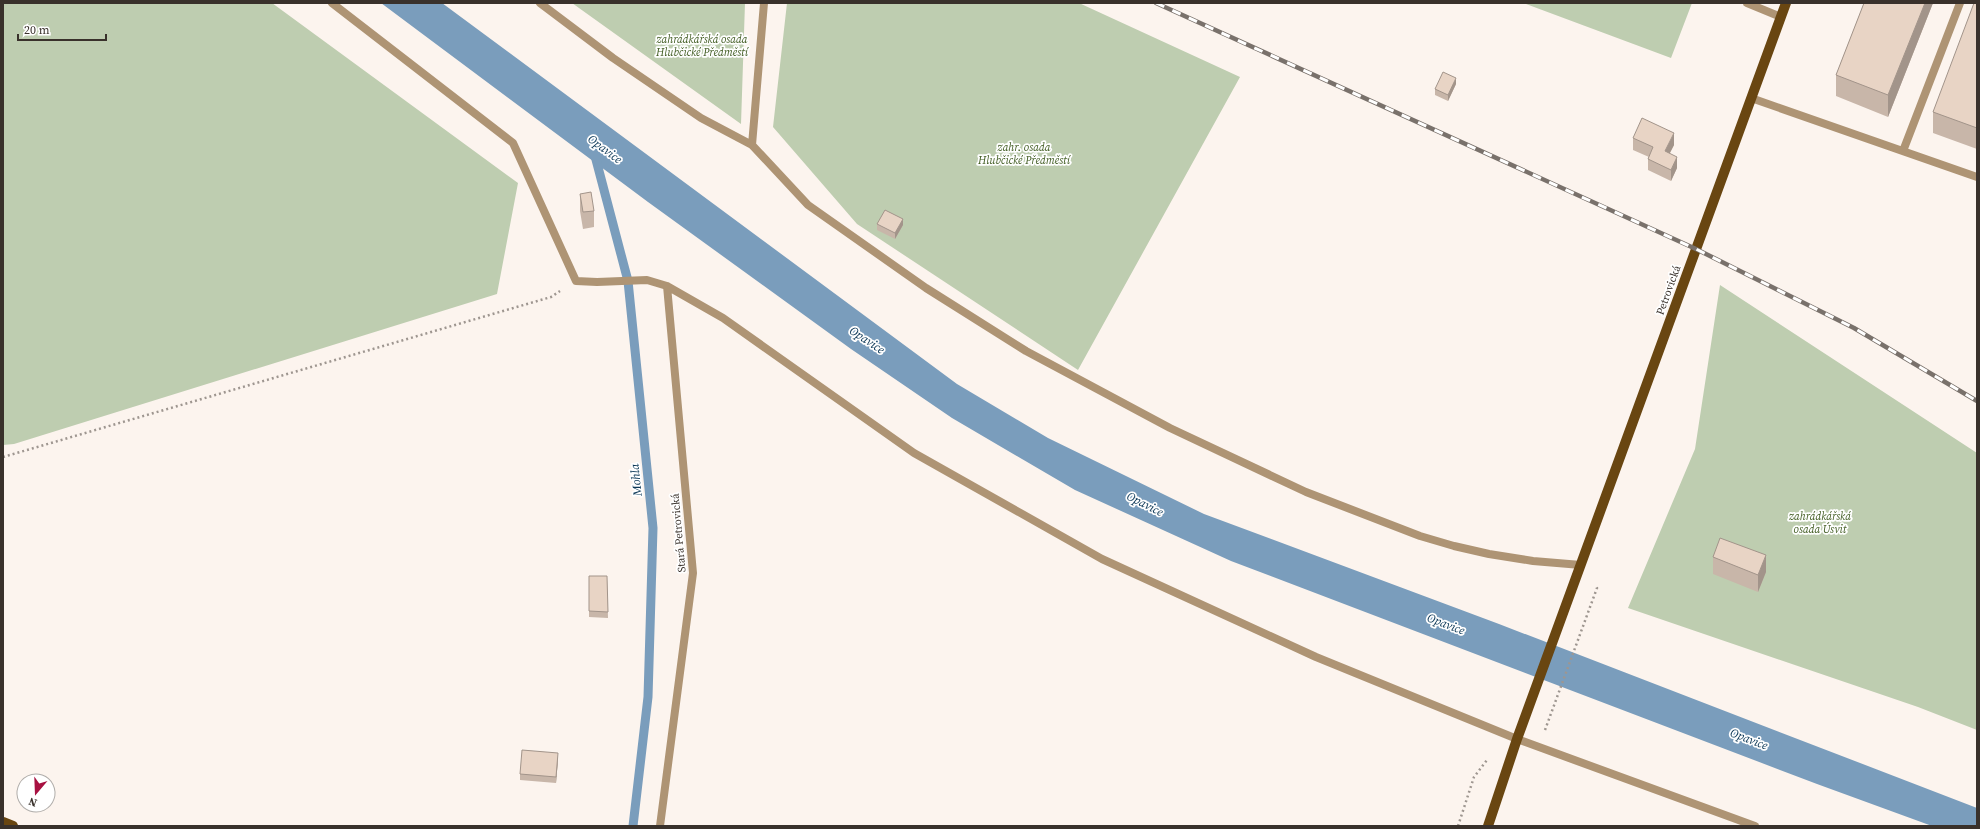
<svg xmlns="http://www.w3.org/2000/svg" width="1980" height="829" viewBox="0 0 1980 829" font-family="'Source Serif 4',serif">
  <style>
    .green { fill: #becdb0 }
    .water { fill: #7a9dbc }
    .lines { fill: none; stroke-linecap: round; stroke-linejoin: round }
    .stream { stroke: #7a9dbc; stroke-width: 9 }
    .path { stroke: #9e9690; stroke-width: 2.5; stroke-dasharray: 2 3; stroke-linecap: butt }
    .lane { stroke: #ae9474; stroke-width: 8 }
    .street { stroke: #ae9474; stroke-width: 8 }
    .primary { stroke: #694611; stroke-width: 10 }
    .rail-casing { stroke: #79716b; stroke-width: 4.5 }
    .rail { stroke: #fff; stroke-width: 3; stroke-dasharray: 9; stroke-linecap: butt }
    .wall { fill: #c8b6a9 }
    .shaded-wall { fill: #a2948a }
    .building { fill: #e8d4c5; stroke: #a2948a }
    .labels { text-anchor: middle; stroke-width: 3.5; stroke-linejoin: round; paint-order: stroke }
    .park-label { font-size: 11px; font-style: italic; fill: #415c22; stroke: #fff }
    .street-label { font-size: 11px; fill: #39312b; stroke: #fff }
    .water-label { font-size: 12px; font-style: italic; fill: #0b3756; stroke: #fff }
  </style>
  <rect width="100%" height="100%" fill="#fcf4ee"/>
  <path class="green" d="M 3,3 L 272,3 L 518,183 L 497,294 L 14,444 L 3,445 Z
    M 572,3 L 745,3 L 741,124 Z
    M 787,3 L 1079,3 L 1240,77 L 1078,370 L 857,224 L 773,127 Z
    M 1523,3 L 1692,3 L 1671,58 Z
    M 1720,285 L 1977,453 L 1977,730 L 1918,707 L 1628,608 L 1695,449 Z"/>
  <path class="water" d="M 381,3 L 442,3 L 957,384 L 1048,438 L 1204,514 L 1499,624 L 1977,808 L 1977,826 L 1932,826 L 1817,784 L 1231,561 L 1075,490 L 952,418 L 851,349 L 648,202 Z"/>
  <g class="lines">
    <path class="stream" d="M 594,152 L 628,281 L 653,528 L 648,697 L 633,826"/>
    <path class="path" d="M 3,457 L 551,297 L 560,291
      M 1545,730 L 1597,588 L 1595,585
      M 1458,826 L 1474,777 L 1487,760"/>
    <path class="lane" d="M 540,3 L 613,58 L 701,118 L 752,145 L 808,205 L 926,288 L 1026,351 L 1170,428 L 1306,492 L 1420,536 L 1454,546 L 1489,554 L 1533,561 L 1581,565
      M 1747,3 L 1781,17
      M 1751,98 L 1977,177
      M 752,145 L 764,3
      M 1903,151 L 1960,3"/>
    <path class="street" d="M 332,3 L 513,143 L 576,281 L 597,282 L 647,280 L 667,286 L 723,318 L 914,453 L 1102,559 L 1316,657 L 1517,739 L 1755,826
      M 660,826 L 693,573 L 667,286"/>
    <path class="primary" d="M 3,822 L 13,826
      M 1488,826 L 1517,739 L 1786,3"/>
    <defs>
      <path id="rail" d="M 1156,3 L 1696,249 L 1854,328 L 1977,401"/>
    </defs>
    <use href="#rail" class="rail-casing"/>
    <use href="#rail" class="rail"/>
  </g>
  <path class="wall" d="M 1864,3 L 1933,3 L 1888,117 L 1836,96 L 1836,75 Z
    M 1977,3 L 1977,149 L 1933,133 L 1933,112 Z
    M 1456,84 L 1448,101 L 1435,95 L 1435,89 Z
    M 1633,138 L 1674,145 L 1670,153 L 1677,168 L 1671,181 L 1648,170 L 1648,159 L 1649,157 L 1633,150 Z
    M 580,194 L 594,211 L 594,227 L 583,229 L 580,211 Z
    M 877,224 L 903,225 L 895,239 L 877,230 Z
    M 1713,557 L 1766,572 L 1758,592 L 1713,574 Z
    M 589,576 L 607,576 L 608,618 L 589,617 Z
    M 558,759 L 556,783 L 520,780 L 520,774 Z"/>
  <path class="shaded-wall" d="M 1925,3 L 1933,3 L 1888,117 L 1888,95 Z
    M 1456,78 L 1456,84 L 1448,101 L 1448,95 Z
    M 1674,133 L 1674,145 L 1665,162 L 1665,151 Z
    M 1677,157 L 1677,168 L 1671,181 L 1671,170 Z
    M 903,219 L 903,225 L 895,239 L 895,233 Z
    M 1766,555 L 1766,572 L 1758,592 L 1758,575 Z
    M 558,753 L 558,759 L 556,783 L 556,777 Z"/>
  <path class="building" d="M 1864,3 L 1925,3 L 1888,95 L 1836,75 Z
    M 1974,3 L 1977,3 L 1977,128 L 1933,112 Z
    M 1443,72 L 1456,78 L 1448,95 L 1435,89 Z
    M 1642,118 L 1674,133 L 1665,151 L 1677,157 L 1671,170 L 1648,159 L 1653,147 L 1633,138 Z
    M 591,192 L 594,211 L 583,212 L 580,194 Z
    M 885,210 L 903,219 L 895,233 L 877,224 Z
    M 1720,538 L 1766,555 L 1758,575 L 1713,557 Z
    M 589,576 L 607,576 L 608,612 L 589,611 Z
    M 522,750 L 558,753 L 556,777 L 520,774 Z"/>
  <g class="labels">
    <g class="park-label">
      <text x="702" y="43">zahrádkářská osada<tspan x="702" dy="13">Hlubčické Předměstí</tspan></text>
      <text x="1024" y="151">zahr. osada<tspan x="1024" dy="13">Hlubčické Předměstí</tspan></text>
      <text x="1820" y="520">zahrádkářská<tspan x="1820" dy="13">osada Úsvit</tspan></text>
    </g>
    <g class="street-label">
      <text transform="translate(1668 290) rotate(-70)" y="4">Petrovická</text>
      <text transform="translate(678 533) rotate(-95)" y="4">Stará Petrovická</text>
    </g>
    <g class="water-label">
      <text transform="translate(605 149) rotate(37)" y="4">Opavice</text>
      <text transform="translate(867 340) rotate(34)" y="4">Opavice</text>
      <text transform="translate(636 480) rotate(-96)" y="4">Mohla</text>
      <text transform="translate(1145 504) rotate(27)" y="4">Opavice</text>
      <text transform="translate(1446 624) rotate(21)" y="4">Opavice</text>
      <text transform="translate(1749 739) rotate(21)" y="4">Opavice</text>
    </g>
  </g>
  <rect width="1980" height="829" fill="none" stroke="#39312b" stroke-width="8"/>
  <g transform="translate(36 793) rotate(199)"><circle r="19" fill="#ffffff" stroke="#b0adaa"/>
  <path d="M0-3L7 15L0 10L-7 15Z" fill="#a81141"/>
  <text y="-6" font-size="11" font-weight="bold" text-anchor="middle" fill="#39312b">N</text>
  </g>
  <path d="M18 34v6h88v-6" fill="none" stroke="#39312b" stroke-width="2"/>
  <text x="24" y="34" font-size="12" fill="#39312b" stroke="#ffffff" stroke-width="3" paint-order="stroke">20 m</text>
</svg>
